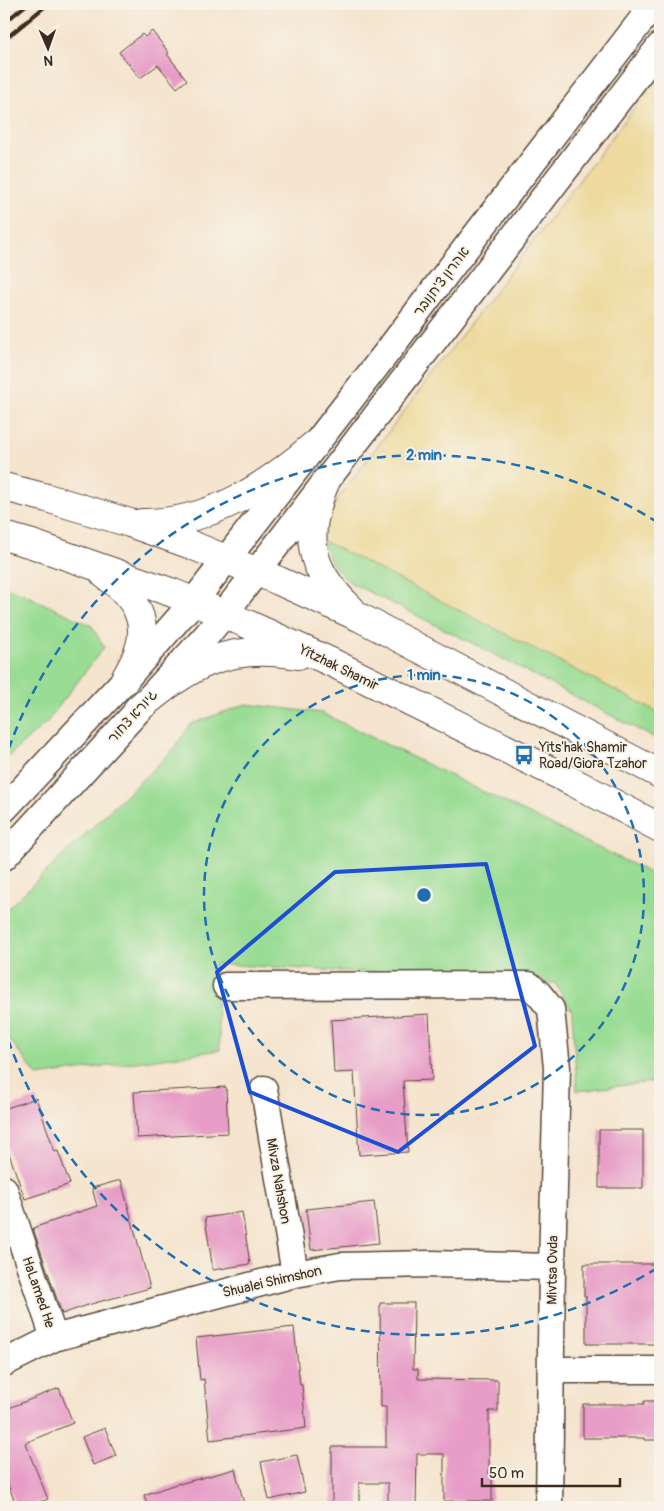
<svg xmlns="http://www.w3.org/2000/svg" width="664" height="1511" viewBox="0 0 664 1511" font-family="Pangolin,'Playpen Sans Hebrew',sans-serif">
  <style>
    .green { fill: #99dc93; stroke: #6a8358 }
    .sand { fill: #eeda9e; stroke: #94825e }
    .building { fill: #e79dc7 }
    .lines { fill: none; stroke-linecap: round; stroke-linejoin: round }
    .minor-casing { stroke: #574638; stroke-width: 29 }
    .major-casing { stroke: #574638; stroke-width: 30 }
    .minor { stroke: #fff; stroke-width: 26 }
    .major { stroke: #fff; stroke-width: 28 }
    .rail { stroke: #3b2a1e; stroke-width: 4 }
    .marked { fill: none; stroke: #1d4ed8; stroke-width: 4; stroke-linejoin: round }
    .ring { fill: none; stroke: #1f6fb2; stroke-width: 2.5; stroke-dasharray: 9 6 }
    .labels { text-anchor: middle; stroke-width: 4; stroke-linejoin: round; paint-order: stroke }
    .street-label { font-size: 14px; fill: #3b2a1e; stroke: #f7f3e8 }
    .poi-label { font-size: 14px; fill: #3b2a1e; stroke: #f7f3e8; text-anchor: start }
    .centre { fill: #1f6fb2; stroke: #f7f3e8; stroke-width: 2.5 }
    .ring-label { font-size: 15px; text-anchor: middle; font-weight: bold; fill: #1f6fb2; stroke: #f7f3e8; stroke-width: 4; stroke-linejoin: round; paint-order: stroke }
  </style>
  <rect width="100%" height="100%" fill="#f7f3e8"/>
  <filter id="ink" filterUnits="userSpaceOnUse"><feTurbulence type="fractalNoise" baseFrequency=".02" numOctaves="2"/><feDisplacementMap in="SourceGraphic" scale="10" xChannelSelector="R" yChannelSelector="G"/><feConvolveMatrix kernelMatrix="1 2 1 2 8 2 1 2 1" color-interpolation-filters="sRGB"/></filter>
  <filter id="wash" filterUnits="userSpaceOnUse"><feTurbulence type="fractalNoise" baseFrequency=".0096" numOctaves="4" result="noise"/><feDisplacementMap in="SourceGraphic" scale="20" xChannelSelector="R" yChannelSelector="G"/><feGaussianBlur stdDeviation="1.12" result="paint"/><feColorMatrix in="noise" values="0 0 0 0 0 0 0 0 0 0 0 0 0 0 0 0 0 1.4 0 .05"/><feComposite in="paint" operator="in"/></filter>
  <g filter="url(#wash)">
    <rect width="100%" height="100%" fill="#f5e4ce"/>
    <path class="green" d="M 322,540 L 660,713 L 660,741 L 474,644 L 351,583 C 333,569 330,561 322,540 Z
      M 4,587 L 17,591 L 92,626 L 104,647 L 47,722 L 4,760 Z
      M 246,704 L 322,713 L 660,878 L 660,1081 L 577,1091 L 572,1011 L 555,983 L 215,964 L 220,1050 L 37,1076 L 4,1032 L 4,912 L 170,753 L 191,724 Z"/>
    <path class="sand" d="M 660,74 L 660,713 L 322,540 L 330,515 L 336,501 Z"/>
    <g id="blocks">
      <path class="building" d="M 152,31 L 169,53 L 167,54 L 187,80 L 177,88 L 158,65 L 140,78 L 119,52 L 142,34 L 145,37 Z
        M 429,1014 L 432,1080 L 403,1081 L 408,1152 L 359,1155 L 354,1072 L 334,1073 L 331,1020 Z
        M 226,1087 L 228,1133 L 137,1138 L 134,1092 Z
        M 36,1098 L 55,1152 L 58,1151 L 70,1184 L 25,1199 L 7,1148 L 4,1149 L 4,1109 Z
        M 599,1130 L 643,1130 L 643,1188 L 599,1188 Z
        M 121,1180 L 150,1288 L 91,1304 L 62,1314 L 33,1228 L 97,1206 L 92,1188 Z
        M 374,1202 L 379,1243 L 311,1250 L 306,1209 Z
        M 242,1212 L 250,1264 L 213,1270 L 205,1218 Z
        M 584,1264 L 660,1264 L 660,1344 L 586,1344 L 586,1296 L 584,1296 Z
        M 380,1303 L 414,1303 L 413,1369 L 418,1369 L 418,1379 L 498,1380 L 498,1411 L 489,1411 L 489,1474 L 492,1474 L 492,1501 L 444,1501 L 444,1454 L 417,1454 L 416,1507 L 388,1507 L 388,1483 L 359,1483 L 359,1507 L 332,1507 L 332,1447 L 386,1447 L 386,1407 L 381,1407 Z
        M 294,1327 L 300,1385 L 302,1385 L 306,1428 L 210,1440 L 204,1379 L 200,1380 L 196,1338 Z
        M 59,1388 L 73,1423 L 25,1443 L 48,1499 L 27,1507 L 17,1507 L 4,1475 L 4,1410 Z
        M 644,1401 L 660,1401 L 660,1440 L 644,1440 L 644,1438 L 583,1438 L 583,1404 L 644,1404 Z
        M 105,1428 L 116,1456 L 93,1465 L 82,1437 Z
        M 297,1455 L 305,1492 L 269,1500 L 261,1462 Z
        M 235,1469 L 244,1504 L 231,1507 L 148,1507 L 144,1495 L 179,1483 L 179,1484 Z"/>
    </g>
  </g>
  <g filter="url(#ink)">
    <use href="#blocks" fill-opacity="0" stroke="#574638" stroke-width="1"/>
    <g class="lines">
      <defs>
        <path id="minor" d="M 4,809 L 124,681 L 194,601 L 391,347 L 449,270 L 654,4
          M 4,857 L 207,635 L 224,614 L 660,46
          M 226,986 L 529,985 L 539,994 L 551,1009 L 557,1068 L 552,1267 L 549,1507
          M 264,1089 L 295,1274
          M 4,1189 L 54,1338
          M 4,1363 L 54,1338 L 295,1274 L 340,1266 L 431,1264 L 552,1267
          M 551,1370 L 660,1370"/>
        <path id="major" d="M 326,481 C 322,489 319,498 317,507 C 304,550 319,579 351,609
          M 4,487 L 47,498 L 130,523 L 189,544 L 279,581 L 361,618 L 660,774
          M 142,523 C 209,524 266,487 314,445
          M 4,536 L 32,544 L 173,593 L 245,623 L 333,663 L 573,782 L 660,828
          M 104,574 C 135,596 153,622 135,660 C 132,667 128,674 124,681
          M 138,709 C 190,664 228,643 298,655"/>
      </defs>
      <use href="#minor" class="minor-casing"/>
      <use href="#major" class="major-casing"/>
      <use href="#minor" class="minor"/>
      <use href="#major" class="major"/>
      <path class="rail" d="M 4,23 L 27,4
        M 4,40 L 48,4"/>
    </g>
  </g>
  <path class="marked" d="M 486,864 L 535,1046 L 398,1152 L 250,1092 L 217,972 L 335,872 Z"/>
  <g class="ring">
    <circle cx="424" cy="895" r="220"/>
    <path d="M657 1268A440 440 0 0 1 4 1027M4 763A440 440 0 0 1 657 522"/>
  </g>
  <defs>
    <symbol id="bus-bare" viewBox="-9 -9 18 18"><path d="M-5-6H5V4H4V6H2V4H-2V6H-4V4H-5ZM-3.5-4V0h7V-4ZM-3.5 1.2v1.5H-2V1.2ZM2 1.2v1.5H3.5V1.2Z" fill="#1f6fb2" stroke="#f7f3e8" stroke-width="2.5" paint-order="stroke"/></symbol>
  </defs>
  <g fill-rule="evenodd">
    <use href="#bus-bare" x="510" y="741" width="28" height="28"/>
  </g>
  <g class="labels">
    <g class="street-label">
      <text transform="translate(441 281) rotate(-53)" y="5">אהרון צ'חנובר</text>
      <text transform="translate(339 667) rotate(26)" y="5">Yitzhak Shamir</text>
      <text transform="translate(132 716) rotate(-48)" y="5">גיורא צחור</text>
      <text transform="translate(279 1181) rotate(80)" y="5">Mivza Nahshon</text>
      <text transform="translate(552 1270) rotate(-89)" y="5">Mivtsa Ovda</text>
      <text transform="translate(272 1281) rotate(-13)" y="5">Shualei Shimshon</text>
      <text transform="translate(39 1292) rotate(71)" y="5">HaLamed He</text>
    </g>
    <g class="poi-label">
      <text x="539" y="752">Yits'hak Shamir<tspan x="539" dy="16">Road/Giora Tzahor</tspan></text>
    </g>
  </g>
  <circle cx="424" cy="895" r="8" class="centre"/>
  <g class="ring-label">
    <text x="424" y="460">2 min</text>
    <text x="424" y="680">1 min</text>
  </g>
  <rect width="664" height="1511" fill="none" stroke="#f7f3e8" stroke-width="20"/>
  <g transform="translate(48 48) rotate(178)" stroke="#f7f3e8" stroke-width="4" paint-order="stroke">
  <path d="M0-4L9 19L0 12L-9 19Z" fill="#3b2a1e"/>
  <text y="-8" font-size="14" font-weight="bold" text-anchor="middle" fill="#3b2a1e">N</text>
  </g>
  <path d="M482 1478v8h138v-8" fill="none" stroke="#3b2a1e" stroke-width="2.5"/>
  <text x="489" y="1478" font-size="15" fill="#3b2a1e" stroke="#f7f3e8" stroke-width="4" paint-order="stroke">50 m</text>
</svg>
